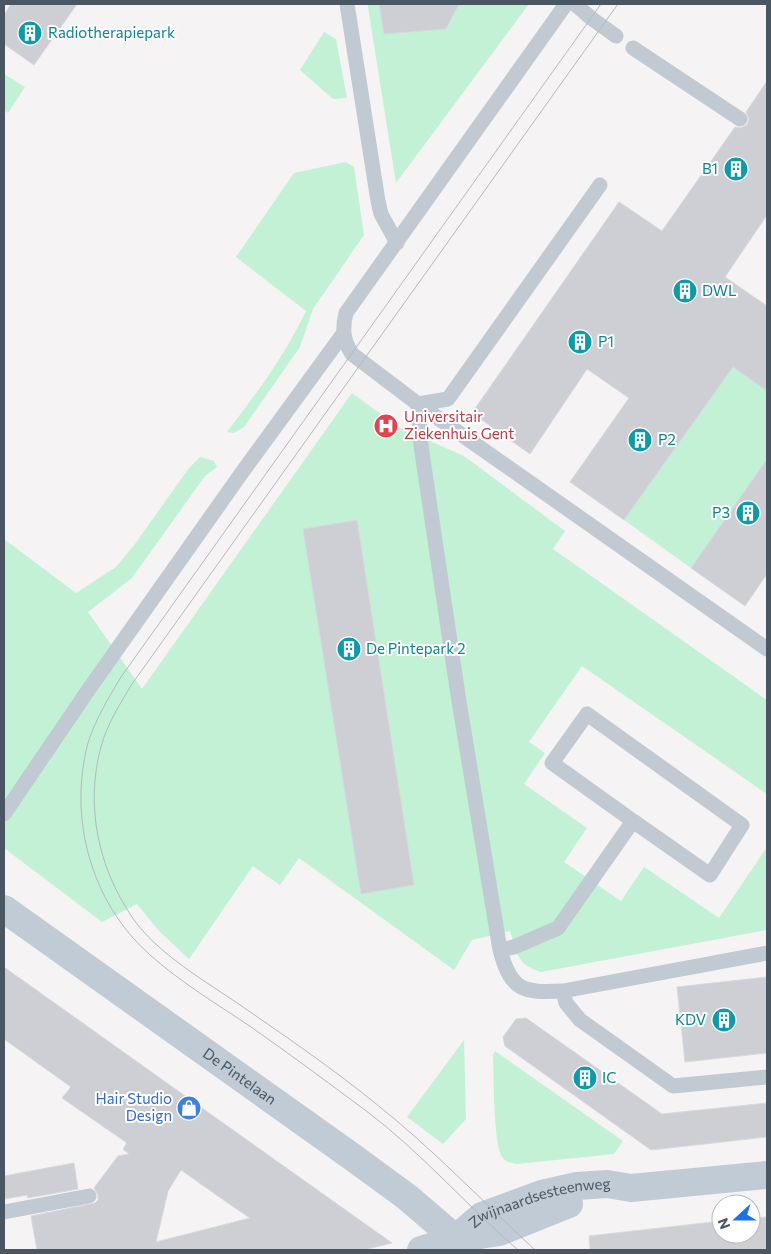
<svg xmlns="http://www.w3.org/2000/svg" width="771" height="1254" viewBox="0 0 771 1254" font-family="Commissioner,sans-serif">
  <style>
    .green { fill: #c3f1d5 }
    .building { fill: #cdcfd5; stroke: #d7d9de; fill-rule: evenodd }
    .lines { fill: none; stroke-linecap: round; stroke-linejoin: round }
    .lane { stroke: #c1cad2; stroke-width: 15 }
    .secondary { stroke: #c1cbd6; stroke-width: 28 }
    .tram { stroke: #b5b8bd; stroke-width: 1 }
    .labels { text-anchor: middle; stroke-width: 4; stroke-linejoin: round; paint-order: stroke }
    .culture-label { font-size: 15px; fill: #0d838f; stroke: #fff; text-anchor: start }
    .health-label { font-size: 15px; fill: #be3a42; stroke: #fff; text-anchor: start }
    .street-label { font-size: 15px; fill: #4a5661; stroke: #fff }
    .shop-label { font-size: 15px; fill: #366cbe; stroke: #fff; text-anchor: end }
  </style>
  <rect width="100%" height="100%" fill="#f5f3f3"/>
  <path class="green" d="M 368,4 L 529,4 L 396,183 L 368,7 Z
    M 324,32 L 336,39 L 347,98 L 333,99 L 300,70 Z
    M 4,74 L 25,87 L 8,113 L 4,110 Z
    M 346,162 L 354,167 L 364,235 L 313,309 L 300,347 L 244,427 L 234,433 L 227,432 C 257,393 285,355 306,311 L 236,257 L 294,173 Z
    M 733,367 L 767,391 L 767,459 L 691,568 L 624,520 Z
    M 352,393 L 400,428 L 464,456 L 565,531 L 553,549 L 767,700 L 767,794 L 582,666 L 529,742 L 545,753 L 524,784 L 587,828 L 564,862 L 621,901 L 644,867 L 719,918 L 767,847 L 767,930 L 541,972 C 516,964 517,953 510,931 L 472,940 L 454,970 L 299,858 L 280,885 L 253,866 L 189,959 L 159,931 L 137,904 L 102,922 L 4,848 L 4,539 L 76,593 L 116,567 L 135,544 L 189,468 L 200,457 L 214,461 L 217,467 L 205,476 L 132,578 L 88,612 L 142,689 Z
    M 464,1040 L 466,1119 L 443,1144 L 407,1117 Z
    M 495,1051 L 623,1141 L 614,1154 L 517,1164 C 511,1163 506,1162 503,1158 C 493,1147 494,1074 493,1055 Z"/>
  <path class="building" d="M 11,4 L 77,4 L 34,65 L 4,44 L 4,15 Z
    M 379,4 L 459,4 L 446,29 L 384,34 Z
    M 767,81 L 767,215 L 725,277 L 767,306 L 767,391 L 733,367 L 624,520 L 570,482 L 629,398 L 587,369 L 530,454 L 472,413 L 619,202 L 662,231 L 735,127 L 740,128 L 747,125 L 749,119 L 746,112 Z
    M 767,459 L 767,574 L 745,606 L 691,568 Z
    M 357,520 L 414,885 L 361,894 L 303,529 Z
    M 4,967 L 202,1108 L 392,1243 L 363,1250 L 37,1250 L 31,1216 L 95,1203 L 98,1200 L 98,1195 L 94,1188 L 118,1156 L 129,1154 L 123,1149 L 127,1143 L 62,1098 L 71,1087 L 4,1039 ZM 181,1170 L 225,1201 L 250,1218 L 156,1242 L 168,1191 Z
    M 767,977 L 767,1053 L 685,1062 L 677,987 Z
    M 526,1018 L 662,1114 L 767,1103 L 767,1137 L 651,1150 L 505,1046 L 503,1037 L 516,1019 Z
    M 74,1163 L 78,1189 L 28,1198 L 27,1195 L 4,1199 L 4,1176 Z
    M 767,1217 L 767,1250 L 590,1250 L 589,1236 L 713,1222 L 721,1221 L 721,1234 L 751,1234 L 751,1218 Z"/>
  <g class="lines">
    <path class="lane" d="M 347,4 L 378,201 L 381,214 L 397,243
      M 566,4 L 346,313 C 342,329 343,340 352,354 L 418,404 L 767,649
      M 575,4 L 591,18 L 616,36
      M 633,48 L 740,119
      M 418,404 L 421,446 L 458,695 L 500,950 C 511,991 523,993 563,991 L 767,953
      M 418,404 L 448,399 L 600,185
      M 4,814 L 89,689 L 243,471 L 343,334
      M 500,950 L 514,947 L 558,928 L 633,821 L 710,875 L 742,825 L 587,714 L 552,763 L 633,821
      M 563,991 L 566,1003 L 580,1020 L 673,1086 L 767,1077
      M 4,1212 L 89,1196"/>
    <g class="secondary">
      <path id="s1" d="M 4,909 L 351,1156 L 407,1197 L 469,1250"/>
      <path id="s2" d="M 455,1239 L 482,1216 L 542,1194 L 577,1186 L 607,1184 L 631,1188 L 767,1175"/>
      <path d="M 421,1250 L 455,1239 L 499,1232 L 569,1204"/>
    </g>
    <path class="tram" d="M 518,1250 C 466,1205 421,1152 365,1110 C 327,1082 290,1054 251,1027 C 217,1004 180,982 149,954 C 91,902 68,818 88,743 C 95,720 109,697 121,677 L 601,4
      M 535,1250 C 482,1201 432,1148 375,1103 C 333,1069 288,1038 243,1007 C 207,982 157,954 132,917 C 98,867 85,805 101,747 C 107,724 120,704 132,684 L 618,4"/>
  </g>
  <defs>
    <symbol id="building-disc" viewBox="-11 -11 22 22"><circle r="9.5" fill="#0f9aa8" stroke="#fff"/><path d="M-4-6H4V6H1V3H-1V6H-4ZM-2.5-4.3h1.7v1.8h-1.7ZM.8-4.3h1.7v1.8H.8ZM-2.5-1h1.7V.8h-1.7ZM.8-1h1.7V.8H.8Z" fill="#fff"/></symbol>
    <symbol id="hospital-disc" viewBox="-11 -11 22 22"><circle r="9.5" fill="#e0444e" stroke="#fff"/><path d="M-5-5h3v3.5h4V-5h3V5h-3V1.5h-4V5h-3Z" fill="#fff"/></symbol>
    <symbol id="shop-disc" viewBox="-11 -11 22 22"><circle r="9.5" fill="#3f7fe0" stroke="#fff"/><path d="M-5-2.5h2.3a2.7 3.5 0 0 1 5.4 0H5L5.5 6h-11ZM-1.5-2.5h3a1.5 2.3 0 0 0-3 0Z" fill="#fff"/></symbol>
  </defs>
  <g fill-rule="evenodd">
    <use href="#building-disc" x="16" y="19" width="28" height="28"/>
    <use href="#building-disc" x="722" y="155" width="28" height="28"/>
    <use href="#building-disc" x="671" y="277" width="28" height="28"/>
    <use href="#building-disc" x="566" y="328" width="28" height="28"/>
    <use href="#hospital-disc" x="372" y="412" width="28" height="28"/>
    <use href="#building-disc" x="626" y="426" width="28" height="28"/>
    <use href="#building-disc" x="734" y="499" width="28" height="28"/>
    <use href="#building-disc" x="335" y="635" width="28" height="28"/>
    <use href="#building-disc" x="710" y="1006" width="28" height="28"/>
    <use href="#building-disc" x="571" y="1064" width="28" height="28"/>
    <use href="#shop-disc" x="175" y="1094" width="28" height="28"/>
  </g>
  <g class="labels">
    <g class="culture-label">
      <text x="48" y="38">Radiotherapiepark</text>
      <text x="718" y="174" text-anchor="end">B1</text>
      <text x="702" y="296">DWL</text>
      <text x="598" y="347">P1</text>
      <text x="658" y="445">P2</text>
      <text x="730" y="518" text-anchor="end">P3</text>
      <text x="366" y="654">De Pintepark 2</text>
      <text x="706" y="1025" text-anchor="end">KDV</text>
      <text x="602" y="1083">IC</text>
    </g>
    <g class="health-label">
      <text x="404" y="422">Universitair<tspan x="404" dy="17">Ziekenhuis Gent</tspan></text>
    </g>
    <g class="street-label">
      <text dy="5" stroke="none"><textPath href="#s1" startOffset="289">De Pintelaan</textPath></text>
      <text dy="5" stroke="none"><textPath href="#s2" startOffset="95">Zwijnaardsesteenweg</textPath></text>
    </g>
    <g class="shop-label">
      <text x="172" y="1104">Hair Studio<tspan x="172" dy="17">Design</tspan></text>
    </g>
  </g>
  <rect width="771" height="1254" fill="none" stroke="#4a5661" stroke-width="10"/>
  <g transform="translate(736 1219) rotate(249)"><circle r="24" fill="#ffffff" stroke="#b7bbc0"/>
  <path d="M0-4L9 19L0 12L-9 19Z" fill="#1a73e8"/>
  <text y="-8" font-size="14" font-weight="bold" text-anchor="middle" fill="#4a5661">N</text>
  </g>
</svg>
